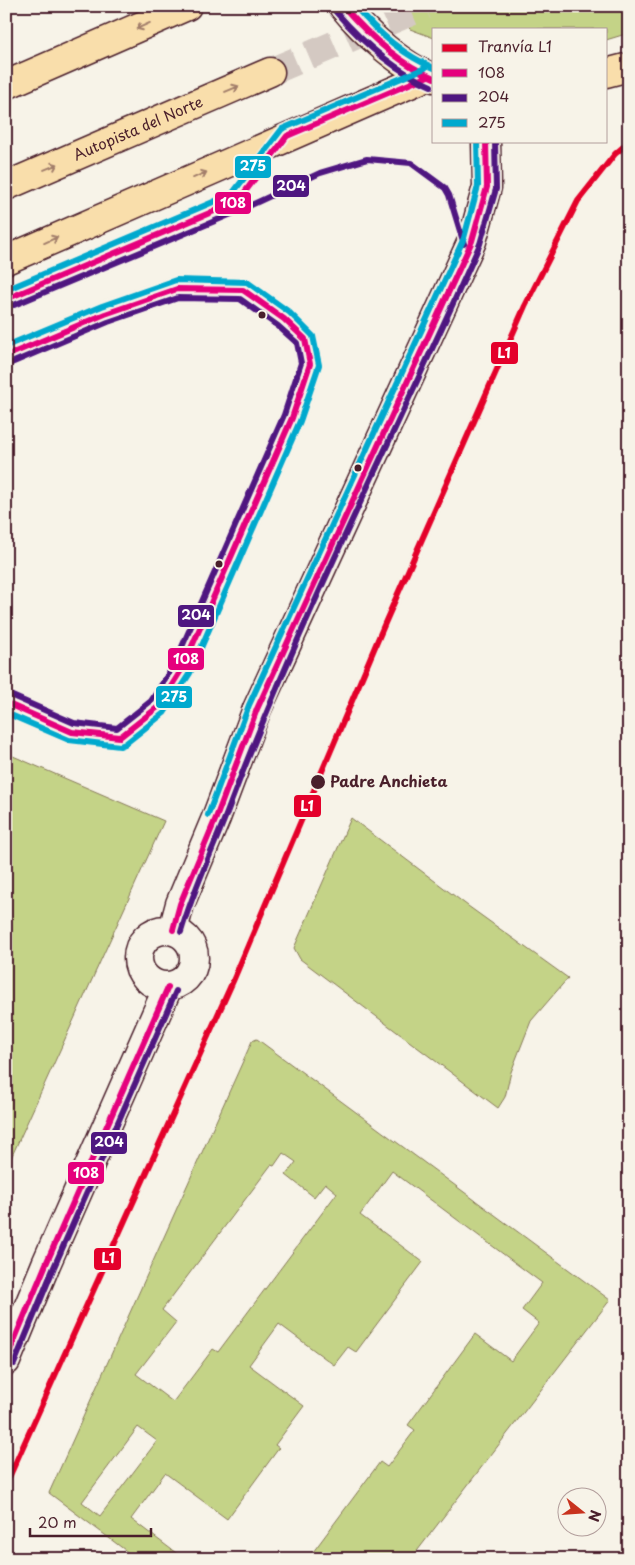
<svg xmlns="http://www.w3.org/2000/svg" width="635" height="1565" viewBox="0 0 635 1565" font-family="'Playpen Sans',sans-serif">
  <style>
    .green { fill: #c4d387; stroke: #877959; fill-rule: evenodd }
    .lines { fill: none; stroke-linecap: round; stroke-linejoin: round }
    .highway-tunnel { stroke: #d4c9c2; stroke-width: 28; stroke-dasharray: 28 14; stroke-linecap: butt }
    .minor-casing { stroke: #4a1f2b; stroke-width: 31 }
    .major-casing { stroke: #4a1f2b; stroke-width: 31 }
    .highway-casing { stroke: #4a1f2b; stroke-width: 31 }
    .minor { stroke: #f7f3e8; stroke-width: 28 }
    .major { stroke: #f9deab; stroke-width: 28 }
    .highway { stroke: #f9deab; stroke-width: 28 }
    .bus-1-casing { stroke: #f7f3e8; stroke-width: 10 }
    .bus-2-casing { stroke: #f7f3e8; stroke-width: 10 }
    .bus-3-casing { stroke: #f7f3e8; stroke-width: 10 }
    .bus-1 { stroke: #e5007d; stroke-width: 6 }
    .bus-2 { stroke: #4f1780; stroke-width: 6 }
    .bus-3 { stroke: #00a9ce; stroke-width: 6 }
    .tram-1-casing { stroke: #f7f3e8; stroke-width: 10 }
    .tram-1 { stroke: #e4002b; stroke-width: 6 }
    .oneway { stroke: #a27e6b }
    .bus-dot { fill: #4a1f2b; stroke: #f7f3e8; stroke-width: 2 }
    .labels { text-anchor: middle; stroke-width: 4; stroke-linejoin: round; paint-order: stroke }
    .street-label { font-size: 15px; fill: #4a1f2b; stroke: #f7f3e8 }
    .stop-label { font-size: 15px; font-weight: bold; fill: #4a1f2b; stroke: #f7f3e8; text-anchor: start }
    .line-badge { stroke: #f7f3e8; stroke-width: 2 }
    .badge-label { font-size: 14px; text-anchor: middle; font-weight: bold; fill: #fff }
  </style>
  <rect width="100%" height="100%" fill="#f7f3e8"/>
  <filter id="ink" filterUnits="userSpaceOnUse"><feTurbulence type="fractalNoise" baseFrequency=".02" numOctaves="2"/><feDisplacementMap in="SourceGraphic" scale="10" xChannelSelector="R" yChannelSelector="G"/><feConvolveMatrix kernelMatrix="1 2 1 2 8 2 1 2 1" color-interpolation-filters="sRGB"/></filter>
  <g filter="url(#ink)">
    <path class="green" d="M 387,6 L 629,6 L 629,33 L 606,40 L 606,29 L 434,29 L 434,38 L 410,29 Z
      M 6,753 L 164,821 L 6,1169 Z
      M 351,818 L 468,906 L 568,978 L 531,1021 L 511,1072 L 505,1097 L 498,1108 L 300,959 L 294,948 Z
      M 257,1039 L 610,1300 L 411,1559 L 321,1559 L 313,1552 L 380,1462 L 387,1467 L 415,1430 L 408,1425 L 475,1334 L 511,1361 L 539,1323 L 522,1310 L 542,1283 L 392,1171 L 360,1215 L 423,1262 L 356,1352 L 348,1347 L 334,1365 L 279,1324 L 249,1365 L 304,1406 L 275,1445 L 279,1448 L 227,1519 L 165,1473 L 131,1519 L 184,1559 L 137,1559 L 49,1493 L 252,1041 ZM 283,1153 L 296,1162 L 286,1175 L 314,1197 L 325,1183 L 337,1193 L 218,1352 L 213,1349 L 173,1402 L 136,1374 L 176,1322 L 162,1310 L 271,1165 L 274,1166 ZM 138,1427 L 157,1441 L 100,1516 L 82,1502 Z"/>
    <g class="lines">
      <path class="highway-tunnel" d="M 270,72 L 425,6"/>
      <defs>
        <path id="minor" d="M 173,930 L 180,904 L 216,818 L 257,709 L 472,241 L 487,187 L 486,141
          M138 958a28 28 0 1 1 56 0a28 28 0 1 1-56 0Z
          M 6,1361 L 46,1264 L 168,987"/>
        <path id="major" d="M 343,6 C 364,32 402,67 434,78
          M 606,73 L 629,67"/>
        <g id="highway">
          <path d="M 6,85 L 187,6"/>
          <path id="s1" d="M 6,186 L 270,72"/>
          <path d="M 6,260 L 428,76"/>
        </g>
      </defs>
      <use href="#minor" class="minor-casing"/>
      <use href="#major" class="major-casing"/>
      <use href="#highway" class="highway-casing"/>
      <use href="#minor" class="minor"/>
      <use href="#major" class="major"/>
      <use href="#highway" class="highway"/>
      <defs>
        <path id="bus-1" d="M 343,6 C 369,36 398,63 434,78
          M 11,297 L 238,201 L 287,136 L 428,76
          M 6,356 L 105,314 L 177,289 L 243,290 L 284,319 L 305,339 L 310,364 L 292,418 L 182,669 L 158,707 L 120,737 L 72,732 L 6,703
          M 173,930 L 180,904 L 216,818 L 257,709 L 472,241 L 487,187 L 486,141
          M 6,1360 L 46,1264 L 168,987"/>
        <path id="bus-2" d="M 336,12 C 363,43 393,70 431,86
          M 14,305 L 234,213 L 320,173 L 367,159 L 411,163 L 445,188 L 449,195 L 464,244
          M 9,364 L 108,322 L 178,298 L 240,299 L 278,326 L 297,343 L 301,363 L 284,415 L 174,665 L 151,701 L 117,728 L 74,723 L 10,695
          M 181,932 C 194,887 215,846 231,802 C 303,612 397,430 480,244 L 496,189 L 495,141
          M 14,1364 L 54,1267 L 176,991"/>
        <path id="bus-3" d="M 355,6 C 376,31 403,55 434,68
          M 8,289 L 232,194 L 282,129 L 425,68
          M 6,346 L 102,306 L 176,280 L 247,282 L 289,312 L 313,336 L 319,365 L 300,421 L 190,673 L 164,713 L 125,744 L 120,746 L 69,740 L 6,713
          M 208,815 L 249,705 L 464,238 L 478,186 L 477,141"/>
      </defs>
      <use href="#bus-1" class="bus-1-casing"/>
      <use href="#bus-2" class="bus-2-casing"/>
      <use href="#bus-3" class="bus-3-casing"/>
      <use href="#bus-1" class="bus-1"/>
      <use href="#bus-2" class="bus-2"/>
      <use href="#bus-3" class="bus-3"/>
      <defs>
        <path id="tram-1" d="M 6,1484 L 233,981 L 385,623 L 525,306 L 578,201 L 615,154 L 629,142"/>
      </defs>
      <use href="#tram-1" class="tram-1-casing"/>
      <use href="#tram-1" class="tram-1"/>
    </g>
    <defs><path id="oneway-shaft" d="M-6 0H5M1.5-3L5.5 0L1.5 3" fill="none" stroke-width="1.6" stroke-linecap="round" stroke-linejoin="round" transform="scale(1.25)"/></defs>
    <g class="oneway">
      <use href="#oneway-shaft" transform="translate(143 26) rotate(156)"/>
      <use href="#oneway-shaft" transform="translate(232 89) rotate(-23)"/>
      <use href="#oneway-shaft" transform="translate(51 167) rotate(-23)"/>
      <use href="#oneway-shaft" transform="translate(200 175) rotate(-24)"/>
      <use href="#oneway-shaft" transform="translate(51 240) rotate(-24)"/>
    </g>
  </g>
  <g class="bus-dot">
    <circle cx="262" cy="315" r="4.5"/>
    <circle cx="358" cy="468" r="4.5"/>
    <circle cx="219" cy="564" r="4.5"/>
    <circle cx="318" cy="782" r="8"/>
  </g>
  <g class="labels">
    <g class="street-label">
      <text dy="5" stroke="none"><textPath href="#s1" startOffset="144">Autopista del Norte</textPath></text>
    </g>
    <g class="stop-label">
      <text x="330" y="787">Padre Anchieta</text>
    </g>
  </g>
  <g class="line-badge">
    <rect x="234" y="155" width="38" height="24" rx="5" fill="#00a9ce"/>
    <rect x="272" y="174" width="38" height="24" rx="5" fill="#4f1780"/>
    <rect x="214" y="191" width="38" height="24" rx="5" fill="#e5007d"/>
    <rect x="490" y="341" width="29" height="24" rx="5" fill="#e4002b"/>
    <rect x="177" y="604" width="38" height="24" rx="5" fill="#4f1780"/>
    <rect x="167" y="647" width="38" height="24" rx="5" fill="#e5007d"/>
    <rect x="155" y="685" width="38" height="24" rx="5" fill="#00a9ce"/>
    <rect x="293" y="794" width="29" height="24" rx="5" fill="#e4002b"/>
    <rect x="90" y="1131" width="38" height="24" rx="5" fill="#4f1780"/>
    <rect x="67" y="1161" width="38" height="24" rx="5" fill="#e5007d"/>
    <rect x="93" y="1247" width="29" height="24" rx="5" fill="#e4002b"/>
  </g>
  <g class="badge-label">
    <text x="253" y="171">275</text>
    <text x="291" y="191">204</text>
    <text x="233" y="208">108</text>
    <text x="504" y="358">L1</text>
    <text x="196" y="620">204</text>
    <text x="186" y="664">108</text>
    <text x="174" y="702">275</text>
    <text x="307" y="811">L1</text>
    <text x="109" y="1147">204</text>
    <text x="86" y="1178">108</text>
    <text x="108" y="1263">L1</text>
  </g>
  <rect width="635" height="1565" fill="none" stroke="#f7f3e8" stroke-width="25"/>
  <rect x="12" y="12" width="610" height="1540" fill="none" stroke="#4a1f2b" stroke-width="2" filter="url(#ink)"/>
  <rect x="432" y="28" width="175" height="115" fill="#f7f3e8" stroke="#b29e9c"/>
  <rect x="442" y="44" width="25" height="8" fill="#e4002b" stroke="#b29e9c"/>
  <text x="478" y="52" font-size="15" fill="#4a1f2b">Tranvía L1</text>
  <rect x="442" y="69" width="25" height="8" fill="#e5007d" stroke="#b29e9c"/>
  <text x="478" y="78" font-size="15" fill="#4a1f2b">108</text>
  <rect x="442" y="94" width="25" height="8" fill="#4f1780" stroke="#b29e9c"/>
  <text x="478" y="102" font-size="15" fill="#4a1f2b">204</text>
  <rect x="442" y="119" width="25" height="8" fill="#00a9ce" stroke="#b29e9c"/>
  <text x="478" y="128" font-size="15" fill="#4a1f2b">275</text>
  <g transform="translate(582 1512) rotate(107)"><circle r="24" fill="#f7f3e8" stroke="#b29e9c"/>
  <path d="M0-4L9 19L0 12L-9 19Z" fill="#c8321e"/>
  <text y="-8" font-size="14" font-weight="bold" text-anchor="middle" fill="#4a1f2b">N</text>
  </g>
  <path d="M30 1528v8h121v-8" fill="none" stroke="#4a1f2b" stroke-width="2.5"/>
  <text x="38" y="1528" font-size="15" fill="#4a1f2b" stroke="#f7f3e8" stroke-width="4" paint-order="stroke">20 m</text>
</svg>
